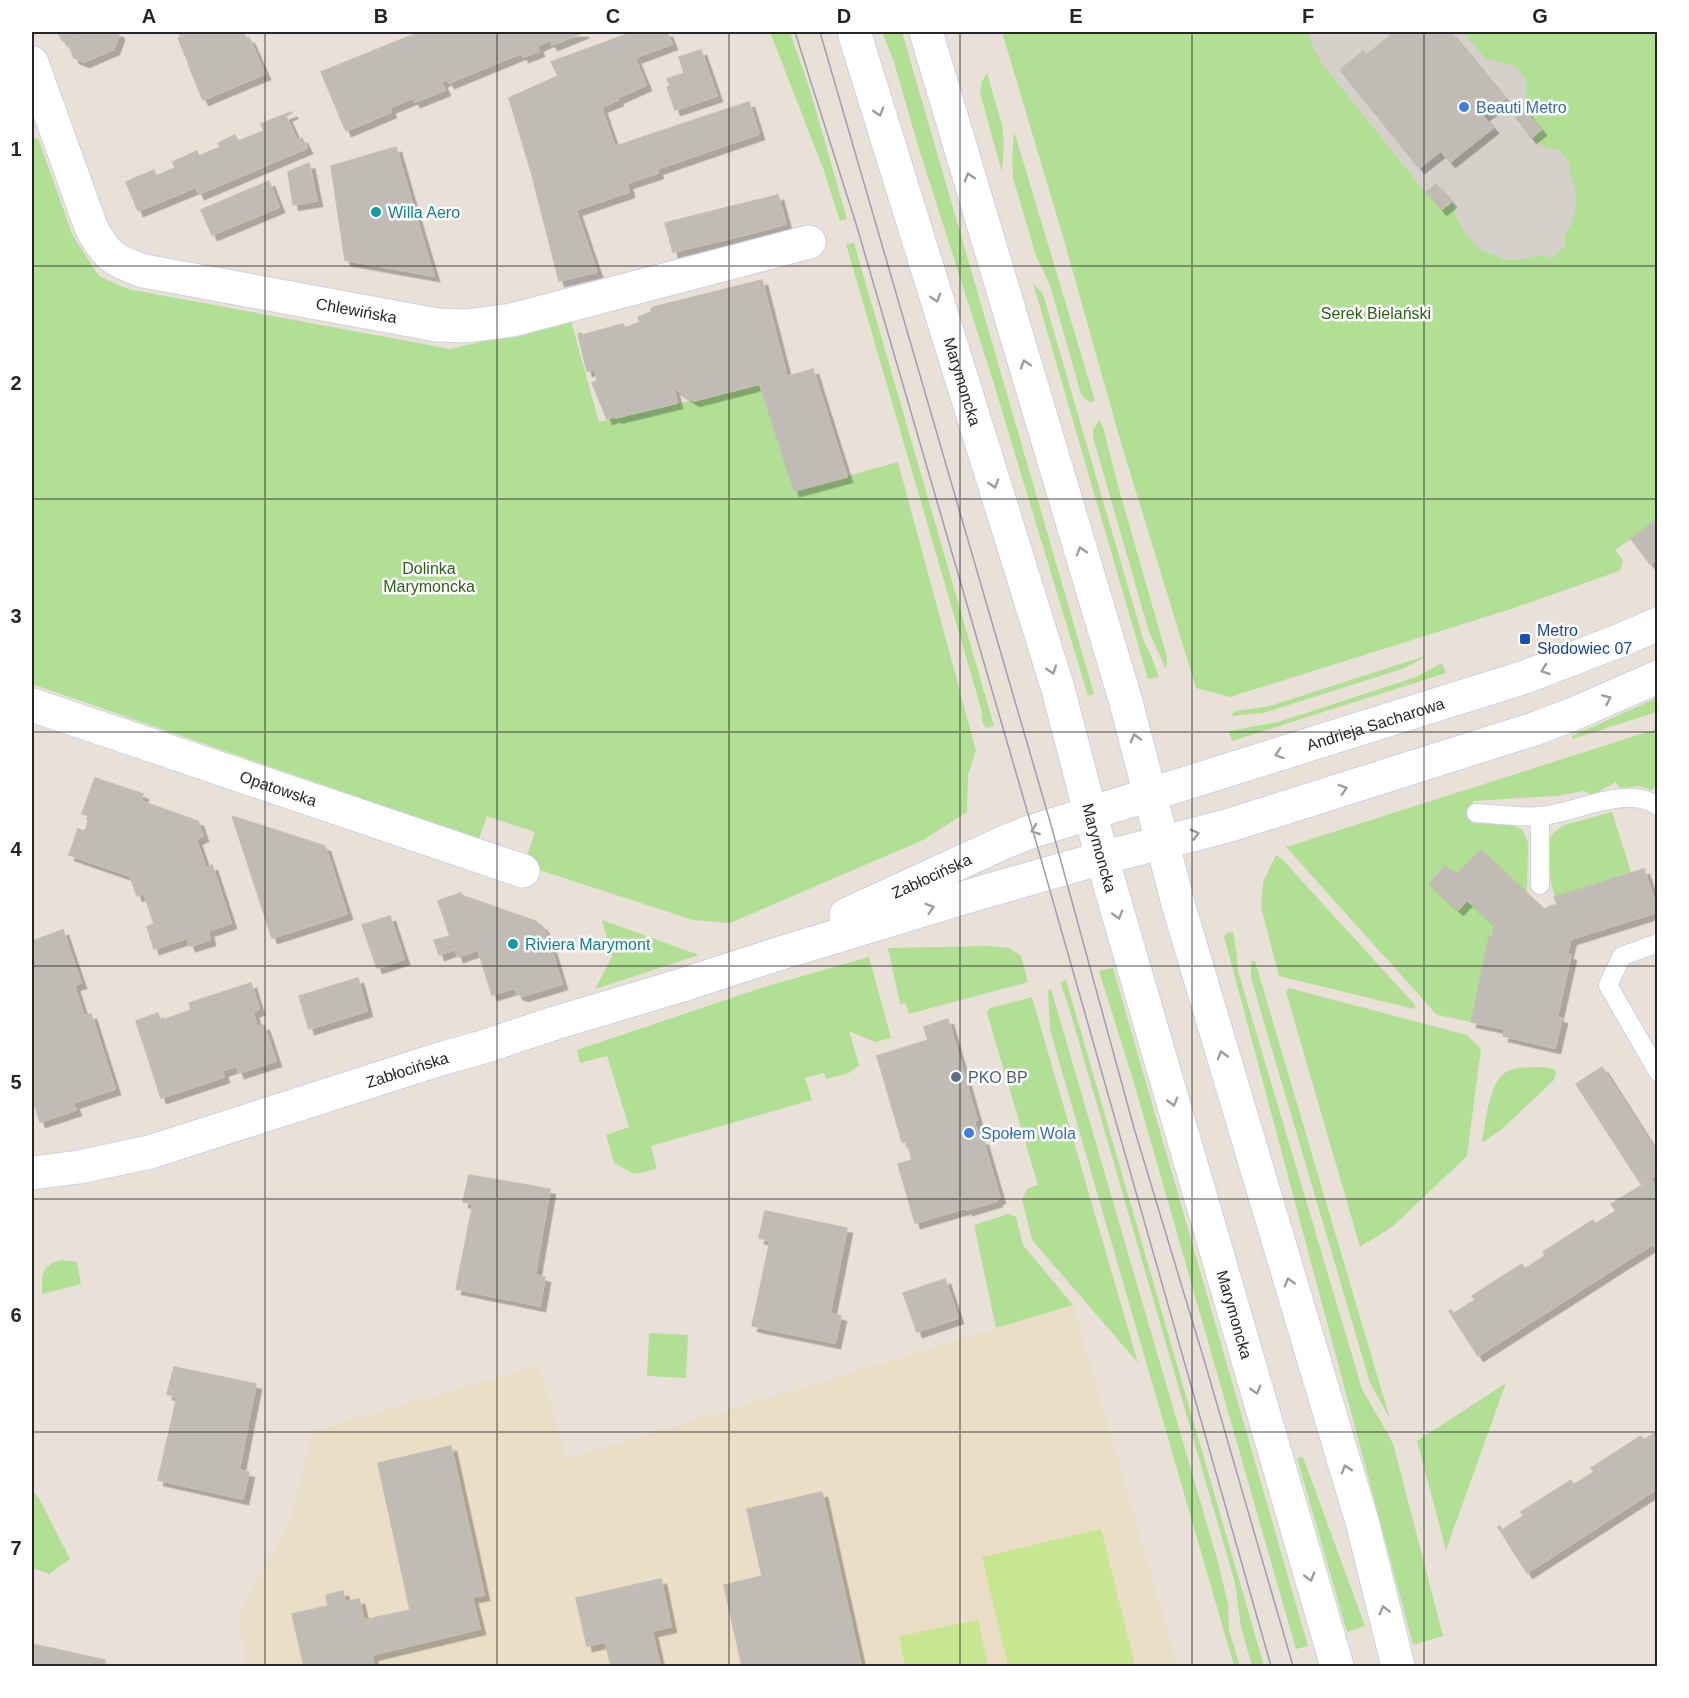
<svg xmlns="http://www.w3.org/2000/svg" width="1689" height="1698" viewBox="0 0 1689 1698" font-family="Helvetica,sans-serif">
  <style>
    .education { fill: #ebdec7 }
    .green { fill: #b1e094 }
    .pitch { fill: #c6e790 }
    .plaza { fill: #d5d0ca }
    .building { fill: #c1bbb5; stroke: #c4bdb2; stroke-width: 1.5; filter: url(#shadow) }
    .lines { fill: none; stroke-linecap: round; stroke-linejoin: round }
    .lane-casing { stroke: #cdd1e0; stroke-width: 20 }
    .street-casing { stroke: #cdd1e0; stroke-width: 35 }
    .secondary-casing { stroke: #cdd1e0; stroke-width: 35 }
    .lane { stroke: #fff; stroke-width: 18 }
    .street { stroke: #fff; stroke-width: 33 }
    .secondary { stroke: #fff; stroke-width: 33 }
    .tram { stroke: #9b9fb1; stroke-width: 1.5 }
    .oneway { stroke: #9d9d9d }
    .grid { fill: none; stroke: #262626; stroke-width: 1.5; stroke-opacity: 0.55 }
    .shop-dot { fill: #3f7fe0; stroke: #fff; stroke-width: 2 }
    .culture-dot { fill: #0f9aa8; stroke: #fff; stroke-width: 2 }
    .transit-dot { fill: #1a4fb4; stroke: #fff; stroke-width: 2 }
    .service-dot { fill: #5c6f8a; stroke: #fff; stroke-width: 2 }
    .labels { text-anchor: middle; stroke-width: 5; stroke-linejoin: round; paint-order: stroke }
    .shop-label { font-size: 16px; fill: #366cbe; stroke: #fff; text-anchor: start }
    .culture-label { font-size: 16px; fill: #0d838f; stroke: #fff; text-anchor: start }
    .street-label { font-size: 16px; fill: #262626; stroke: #fff }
    .park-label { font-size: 16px; fill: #2b601a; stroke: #fff }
    .transit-label { font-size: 16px; fill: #164399; stroke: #fff; text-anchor: start }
    .service-label { font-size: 16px; fill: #4e5e75; stroke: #fff; text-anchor: start }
    .neatline { fill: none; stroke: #262626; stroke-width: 2 }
    .grid-label { font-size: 20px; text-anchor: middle; font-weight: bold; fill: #262626 }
  </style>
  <defs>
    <filter id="shadow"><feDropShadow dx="5.5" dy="5.5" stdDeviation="0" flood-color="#0004"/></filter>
  </defs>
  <rect width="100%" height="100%" fill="#e9e1d8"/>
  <path class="education" d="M 1073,1305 L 1178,1666 L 245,1666 L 239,1614 L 292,1516 L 313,1431 L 539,1365 L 567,1459 Z"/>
  <path class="green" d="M 770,32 L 790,32 L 810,90 L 847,219 L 840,221 L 823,168 Z
    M 882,32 L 902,32 L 1094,694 L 1088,696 L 994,384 L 919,149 L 894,62 Z
    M 1002,32 L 1657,32 L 1657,559 L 1650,564 L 1631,539 L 1615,550 C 1622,559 1626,561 1619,571 L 1511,609 L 1230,697 L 1196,688 L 1119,436 L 1064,240 Z
    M 987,73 L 1002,125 L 1004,144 L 1002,172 L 980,93 L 982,81 Z
    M 1014,131 L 1095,401 L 1090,402 L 1085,399 L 1081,394 L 1050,285 L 1036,256 L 1013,178 L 1012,159 Z
    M 38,138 L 73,236 L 99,276 L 128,289 L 450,349 L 571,321 L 599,422 L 760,385 L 794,491 L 898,462 L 976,751 L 968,774 L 967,812 L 923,840 L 730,923 L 693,920 L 524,865 L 535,832 L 487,816 L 479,839 L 32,684 L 32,140 Z
    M 854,243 L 994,726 L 986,728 L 982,721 L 982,712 L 846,244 Z
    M 1033,283 L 1043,294 L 1144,642 L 1151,656 L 1159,677 L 1148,679 Z
    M 1099,420 L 1103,427 L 1117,482 L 1167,657 L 1166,669 L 1149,632 L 1093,437 L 1093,430 Z
    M 1425,656 L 1424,658 L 1402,669 L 1273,710 L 1263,713 L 1231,716 L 1235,711 L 1270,706 Z
    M 1442,663 L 1446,673 L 1232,741 L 1229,731 L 1278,722 L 1416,677 Z
    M 1657,698 L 1657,712 L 1572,739 L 1572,736 Z
    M 1657,729 L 1657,784 L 1652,790 L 1639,786 L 1620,788 L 1616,782 L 1592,795 L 1583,791 L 1556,796 L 1473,801 L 1473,823 L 1512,825 L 1523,830 L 1528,843 L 1527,893 L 1480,851 L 1456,874 L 1446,866 L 1430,883 L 1458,910 L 1468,899 L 1494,924 L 1471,1022 L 1437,1015 L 1286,847 Z
    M 1612,812 L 1631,872 L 1555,897 L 1551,883 L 1548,842 L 1553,833 L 1564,825 Z
    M 1276,855 L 1281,858 L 1416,1006 L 1414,1009 L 1279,976 L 1261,907 L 1263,882 Z
    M 602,920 L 699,955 L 595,989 L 612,957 Z
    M 1233,932 L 1236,949 L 1238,971 L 1362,1389 L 1393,1443 L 1443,1636 L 1413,1645 L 1224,936 L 1227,933 Z
    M 990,946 L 1009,948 L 1021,956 L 1028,982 L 909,1014 L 906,1003 L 900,1004 L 888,948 Z
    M 869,957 L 891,1038 L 875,1042 L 849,1031 L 859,1065 L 849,1073 L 826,1079 L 824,1073 L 805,1078 L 812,1100 L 651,1146 L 657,1169 L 634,1174 L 614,1163 L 606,1135 L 629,1127 L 607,1056 L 580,1063 L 577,1050 L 761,988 Z
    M 1251,961 L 1255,961 L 1390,1419 L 1370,1383 L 1251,978 Z
    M 1113,968 L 1308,1646 L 1296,1649 L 1134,1083 L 1099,971 Z
    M 1066,980 L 1264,1666 L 1252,1666 L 1241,1627 L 1235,1583 L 1070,1011 L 1060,982 Z
    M 1289,988 L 1467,1035 L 1481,1049 L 1467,1156 L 1392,1227 L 1360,1247 L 1286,992 Z
    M 1051,989 L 1218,1562 L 1228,1604 L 1229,1630 L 1240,1666 L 1234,1666 L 1050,1030 L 1048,991 Z
    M 1032,997 L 1138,1363 L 1032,1240 L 1022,1199 L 1027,1189 L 1038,1185 L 987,1013 L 990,1008 Z
    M 1541,1067 L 1554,1069 L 1556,1072 L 1554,1080 L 1502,1129 L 1483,1142 L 1482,1141 C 1486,1122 1489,1079 1508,1071 C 1517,1066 1531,1068 1541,1067 Z
    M 1008,1214 L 1016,1217 L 1023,1245 L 1073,1305 L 996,1328 L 974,1225 Z
    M 61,1260 L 77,1262 L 81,1284 L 42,1294 C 42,1275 40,1266 61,1260 Z
    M 649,1333 L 688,1335 L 686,1378 L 647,1376 Z
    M 1506,1383 L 1446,1550 L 1417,1441 Z
    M 1303,1457 L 1365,1626 L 1347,1632 L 1297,1458 Z
    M 32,1490 L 39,1498 L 70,1559 L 49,1574 L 32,1568 Z"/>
  <path class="pitch" d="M 1101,1529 L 1135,1666 L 1008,1666 L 982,1557 Z
    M 978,1620 L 988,1666 L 905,1666 L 899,1636 Z"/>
  <path class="plaza" d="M 1308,32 L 1395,32 L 1366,55 L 1363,51 L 1340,70 L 1419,168 L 1441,151 L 1450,162 L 1471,145 L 1493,128 L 1483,116 L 1505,99 L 1450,32 L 1463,32 L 1486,59 L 1514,65 L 1526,79 L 1526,111 L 1517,119 L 1531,137 L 1546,148 L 1559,150 L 1571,165 L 1569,171 L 1575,187 L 1576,209 L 1571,224 L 1565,235 L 1564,239 L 1566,246 L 1550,259 L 1549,257 L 1541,255 L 1519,260 L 1505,260 L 1481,250 L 1466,235 L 1455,215 L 1455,209 L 1437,184 L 1425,192 L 1323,65 L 1313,48 Z"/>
  <path class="building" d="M 57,32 L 87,32 L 63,41 Z
    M 87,32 L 118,32 L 119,35 L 114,49 L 84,62 L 74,58 L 67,40 Z
    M 178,32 L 243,32 L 247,39 L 189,64 L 178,38 L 181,37 Z
    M 420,32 L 584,32 L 552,45 L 550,40 L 537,46 L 539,51 L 523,57 L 522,53 L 449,83 L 447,79 L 441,82 L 445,90 L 415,102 L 413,98 L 389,108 L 391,112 L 346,131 L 321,72 Z
    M 633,32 L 667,32 L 672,44 L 605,69 L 612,85 L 516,121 L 509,98 L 558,76 L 551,62 Z
    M 1395,32 L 1450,32 L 1505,99 L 1483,116 L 1493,128 L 1450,162 L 1441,151 L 1419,168 L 1340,70 L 1363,51 L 1366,55 Z
    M 249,38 L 265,74 L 203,100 L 188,64 Z
    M 701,50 L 717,96 L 675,110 L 667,87 L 670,86 L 667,79 L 684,73 L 679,57 Z
    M 635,58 L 646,85 L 617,98 L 618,100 L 601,107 L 615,147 L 532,175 L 516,121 L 612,85 L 605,69 Z
    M 749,102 L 759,134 L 721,147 L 709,115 Z
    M 1526,111 L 1530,117 L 1521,124 L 1516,118 Z
    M 291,112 L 292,113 L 286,116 L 297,140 L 302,138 L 307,148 L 199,194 L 196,187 L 138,211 L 126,182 L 154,170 L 156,176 L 175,168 L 173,162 L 197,151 L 199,156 L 220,147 L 218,143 L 235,135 L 238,141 L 264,131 L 261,124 Z
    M 709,115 L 721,147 L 657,169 L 646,136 Z
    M 1530,117 L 1541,130 L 1531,138 L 1521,124 Z
    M 646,136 L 658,173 L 627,183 L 629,192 L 576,210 L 597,272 L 559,281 L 532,175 Z
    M 396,147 L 412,203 L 434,276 L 345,260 L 331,166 Z
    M 309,163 L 317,201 L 293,205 L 288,172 Z
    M 269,181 L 279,207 L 212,235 L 201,210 Z
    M 1436,184 L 1441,190 L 1431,197 L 1426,192 Z
    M 1441,190 L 1451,202 L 1441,210 L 1431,197 Z
    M 778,195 L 786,224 L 749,234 L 741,204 Z
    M 741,204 L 749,234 L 673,252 L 665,223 Z
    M 762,280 L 787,377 L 694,401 L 673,387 L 653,307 Z
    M 654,308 L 677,403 L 616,418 L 615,416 L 607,419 L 592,383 L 597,381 L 595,369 L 587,371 L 578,334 L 581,333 L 582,335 L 623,324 L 625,328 L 640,322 L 638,317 L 651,312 L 651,309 Z
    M 813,369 L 847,477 L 794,491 L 760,385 Z
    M 1654,521 L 1658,526 L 1658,559 L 1650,564 L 1631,539 Z
    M 95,778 L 143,794 L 141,801 L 198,821 L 203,836 L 196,839 L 206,868 L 212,865 L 231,923 L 208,931 L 210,940 L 190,946 L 187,938 L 154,949 L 147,927 L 154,924 L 144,893 L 137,896 L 130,876 L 69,855 L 78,829 L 85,831 L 90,816 L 82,814 Z
    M 232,816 L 325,846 L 347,914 L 272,938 Z
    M 1481,850 L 1544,909 L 1557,904 L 1554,897 L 1644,869 L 1658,912 L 1571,939 L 1567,954 L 1571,955 L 1557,1017 L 1562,1018 L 1555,1048 L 1503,1036 L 1505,1029 L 1471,1022 L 1489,937 L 1492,937 L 1494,925 L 1467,900 L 1458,910 L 1429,884 L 1445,866 L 1457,874 Z
    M 461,893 L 478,950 L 458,957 L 455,949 L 439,955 L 434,940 L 450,936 L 438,901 Z
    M 461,895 L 535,921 L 542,926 L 548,938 L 562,984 L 523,996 L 517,994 L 515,988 L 492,995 Z
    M 390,916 L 404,959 L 377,968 L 362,925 Z
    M 63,930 L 81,983 L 74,985 L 84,1016 L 91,1014 L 115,1089 L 73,1103 L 76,1110 L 40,1122 L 32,1097 L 32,941 Z
    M 358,978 L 367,1011 L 309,1029 L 299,996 Z
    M 251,983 L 259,1009 L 253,1012 L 257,1027 L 264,1025 L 276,1061 L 239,1073 L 236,1066 L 222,1071 L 224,1077 L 161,1098 L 136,1021 L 158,1013 L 160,1021 L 191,1010 L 189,1003 Z
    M 948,1019 L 977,1120 L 974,1121 L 980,1140 L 983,1140 L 1000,1198 L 996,1199 L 997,1201 L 967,1210 L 966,1208 L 915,1223 L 898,1164 L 912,1160 L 907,1141 L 902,1142 L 877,1056 L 928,1040 L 924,1027 Z
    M 1602,1067 L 1658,1155 L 1658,1173 L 1641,1184 L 1576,1084 Z
    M 469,1175 L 550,1189 L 535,1275 L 545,1277 L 540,1306 L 456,1289 L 473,1204 L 463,1202 Z
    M 1651,1180 L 1658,1190 L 1658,1246 L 1655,1247 L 1653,1244 L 1478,1356 L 1449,1311 L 1451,1310 L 1453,1314 L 1475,1300 L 1472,1296 L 1522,1264 L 1525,1269 L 1545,1256 L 1543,1252 L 1593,1220 L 1595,1224 L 1616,1211 L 1611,1204 Z
    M 765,1211 L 847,1228 L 830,1313 L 841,1316 L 835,1343 L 752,1326 L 770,1241 L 759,1238 Z
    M 945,1279 L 958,1318 L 917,1332 L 903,1293 Z
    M 174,1367 L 256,1384 L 239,1470 L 249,1472 L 243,1499 L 158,1480 L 177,1397 L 167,1394 Z
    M 1658,1431 L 1658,1488 L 1527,1573 L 1498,1527 L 1500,1526 L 1502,1530 L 1523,1516 L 1521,1512 L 1571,1480 L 1573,1485 L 1594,1472 L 1591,1468 L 1641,1436 L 1644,1440 Z
    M 451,1446 L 484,1595 L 410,1610 L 378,1463 Z
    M 822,1492 L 861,1666 L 742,1666 L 724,1585 L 762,1576 L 747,1509 Z
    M 661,1579 L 671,1627 L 652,1631 L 660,1666 L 611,1666 L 605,1642 L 587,1646 L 576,1598 Z
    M 343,1591 L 345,1602 L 359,1599 L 364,1620 L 472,1597 L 480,1629 L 372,1655 L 374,1666 L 304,1666 L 292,1614 L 328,1606 L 326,1595 Z
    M 32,1644 L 105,1660 L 104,1666 L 32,1666 Z"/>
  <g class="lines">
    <defs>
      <path id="lane" d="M 1476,813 C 1495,814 1523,818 1541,816 C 1576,813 1626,784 1658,806
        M 1540,885 L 1540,816
        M 1658,943 L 1622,956 L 1608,985 L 1658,1072"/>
      <g id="street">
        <path id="s1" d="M 32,63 L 91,227 C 106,256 114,261 144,271 L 437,325 L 466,326 L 512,320 L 809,242"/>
        <path id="s2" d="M 32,705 L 523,871"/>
        <path id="s3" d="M 846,915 L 1007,841 L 1033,831 L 1091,813"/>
        <path id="s4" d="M 32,1173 L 79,1167 L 150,1152 L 440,1059 L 483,1047 L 555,1023 L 679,986 L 781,953 L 976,894 L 1102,858"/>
      </g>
      <g id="secondary">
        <path id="s5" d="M 854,32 L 1058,689 L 1102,858 L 1337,1666"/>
        <path d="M 926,32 L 1126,702 L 1179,907 L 1363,1525 L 1398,1666"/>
        <path id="s6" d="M 1091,813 L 1525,677 L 1621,640 L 1658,624"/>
        <path d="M 1102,858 L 1227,826 L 1534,729 L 1571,715 L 1658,677"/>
      </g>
    </defs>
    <use href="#lane" class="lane-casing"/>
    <use href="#street" class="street-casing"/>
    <use href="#secondary" class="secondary-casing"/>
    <use href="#lane" class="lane"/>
    <use href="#street" class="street"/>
    <use href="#secondary" class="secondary"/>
    <path class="tram" d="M 795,32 L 857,227 L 1033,831 L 1271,1666
      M 820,32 L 1051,825 L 1134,1128 L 1205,1363 L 1293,1666"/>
  </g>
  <defs><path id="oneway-chevron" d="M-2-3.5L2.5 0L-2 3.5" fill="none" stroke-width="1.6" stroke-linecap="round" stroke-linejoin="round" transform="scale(1.5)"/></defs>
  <g class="oneway">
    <use href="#oneway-chevron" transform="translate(879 112) rotate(73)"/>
    <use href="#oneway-chevron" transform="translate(969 177) rotate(-107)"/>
    <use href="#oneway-chevron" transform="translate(936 298) rotate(73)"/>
    <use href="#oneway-chevron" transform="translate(1025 364) rotate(-107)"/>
    <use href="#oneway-chevron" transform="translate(994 484) rotate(73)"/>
    <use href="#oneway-chevron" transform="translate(1081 551) rotate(-107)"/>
    <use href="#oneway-chevron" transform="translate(1052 670) rotate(72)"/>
    <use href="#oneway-chevron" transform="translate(1545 670) rotate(160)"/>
    <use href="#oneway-chevron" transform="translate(1607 699) rotate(-24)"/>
    <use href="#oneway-chevron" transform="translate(1135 738) rotate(-105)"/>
    <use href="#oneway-chevron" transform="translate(1279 754) rotate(162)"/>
    <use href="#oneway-chevron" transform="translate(1343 789) rotate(-17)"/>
    <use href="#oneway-chevron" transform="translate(1035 830) rotate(160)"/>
    <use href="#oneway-chevron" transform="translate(1195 834) rotate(-15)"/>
    <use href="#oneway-chevron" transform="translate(930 908) rotate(-17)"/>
    <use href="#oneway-chevron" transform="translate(1118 915) rotate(74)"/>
    <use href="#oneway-chevron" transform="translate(1222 1055) rotate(-106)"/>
    <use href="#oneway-chevron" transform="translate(1173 1102) rotate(74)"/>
    <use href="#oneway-chevron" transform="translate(1289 1282) rotate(-106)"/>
    <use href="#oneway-chevron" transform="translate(1256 1390) rotate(74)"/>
    <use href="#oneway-chevron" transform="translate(1346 1469) rotate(-107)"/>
    <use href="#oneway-chevron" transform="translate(1310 1577) rotate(74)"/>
    <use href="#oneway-chevron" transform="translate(1384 1610) rotate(-104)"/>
  </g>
  <path class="grid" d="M 265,32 L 265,1666M 497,32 L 497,1666M 729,32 L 729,1666M 960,32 L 960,1666M 1192,32 L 1192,1666M 1424,32 L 1424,1666M 32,266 L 1658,266M 32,499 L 1658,499M 32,732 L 1658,732M 32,966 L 1658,966M 32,1199 L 1658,1199M 32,1432 L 1658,1432"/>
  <g class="shop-dot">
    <circle cx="1464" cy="107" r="6"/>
    <circle cx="969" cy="1133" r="6"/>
  </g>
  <g class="culture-dot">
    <circle cx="376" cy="212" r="6"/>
    <circle cx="513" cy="944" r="6"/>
  </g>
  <rect class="transit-dot" x="1519" y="633" width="12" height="12" rx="3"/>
  <circle class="service-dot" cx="956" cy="1077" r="6"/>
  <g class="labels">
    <g class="shop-label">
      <text x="1476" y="113">Beauti Metro</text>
      <text x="981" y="1139">Społem Wola</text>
    </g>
    <g class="culture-label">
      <text x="388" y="218">Willa Aero</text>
      <text x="525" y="950">Riviera Marymont</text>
    </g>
    <g class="street-label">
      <text dy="6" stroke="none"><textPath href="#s1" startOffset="462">Chlewińska</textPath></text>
      <text dy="6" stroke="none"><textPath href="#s5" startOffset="366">Marymoncka</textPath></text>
      <text dy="6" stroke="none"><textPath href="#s6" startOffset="298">Andrieja Sacharowa</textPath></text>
      <text dy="6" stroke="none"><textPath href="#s2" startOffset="260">Opatowska</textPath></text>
      <text dy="6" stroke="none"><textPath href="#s5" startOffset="852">Marymoncka</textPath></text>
      <text dy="6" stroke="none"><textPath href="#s3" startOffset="94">Zabłocińska</textPath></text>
      <text dy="6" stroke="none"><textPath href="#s4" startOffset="390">Zabłocińska</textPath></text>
      <text dy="6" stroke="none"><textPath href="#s5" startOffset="1338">Marymoncka</textPath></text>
    </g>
    <g class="park-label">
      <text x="1376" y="319">Serek Bielański</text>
      <text x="429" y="574">Dolinka<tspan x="429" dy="18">Marymoncka</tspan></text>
    </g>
    <g class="transit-label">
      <text x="1537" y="636">Metro<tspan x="1537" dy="18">Słodowiec 07</tspan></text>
    </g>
    <g class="service-label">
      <text x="968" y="1083">PKO BP</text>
    </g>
  </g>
  <rect width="1689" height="1698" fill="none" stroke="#ffffff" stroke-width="66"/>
  <rect x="33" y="33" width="1623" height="1632" class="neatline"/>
  <g class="grid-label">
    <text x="149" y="23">A</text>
    <text x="381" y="23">B</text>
    <text x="613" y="23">C</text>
    <text x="844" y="23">D</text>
    <text x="1076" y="23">E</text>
    <text x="1308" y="23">F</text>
    <text x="1540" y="23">G</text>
    <text x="16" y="156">1</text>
    <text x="16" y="390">2</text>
    <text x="16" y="623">3</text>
    <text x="16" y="856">4</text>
    <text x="16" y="1089">5</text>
    <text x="16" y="1322">6</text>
    <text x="16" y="1555">7</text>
  </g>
</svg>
